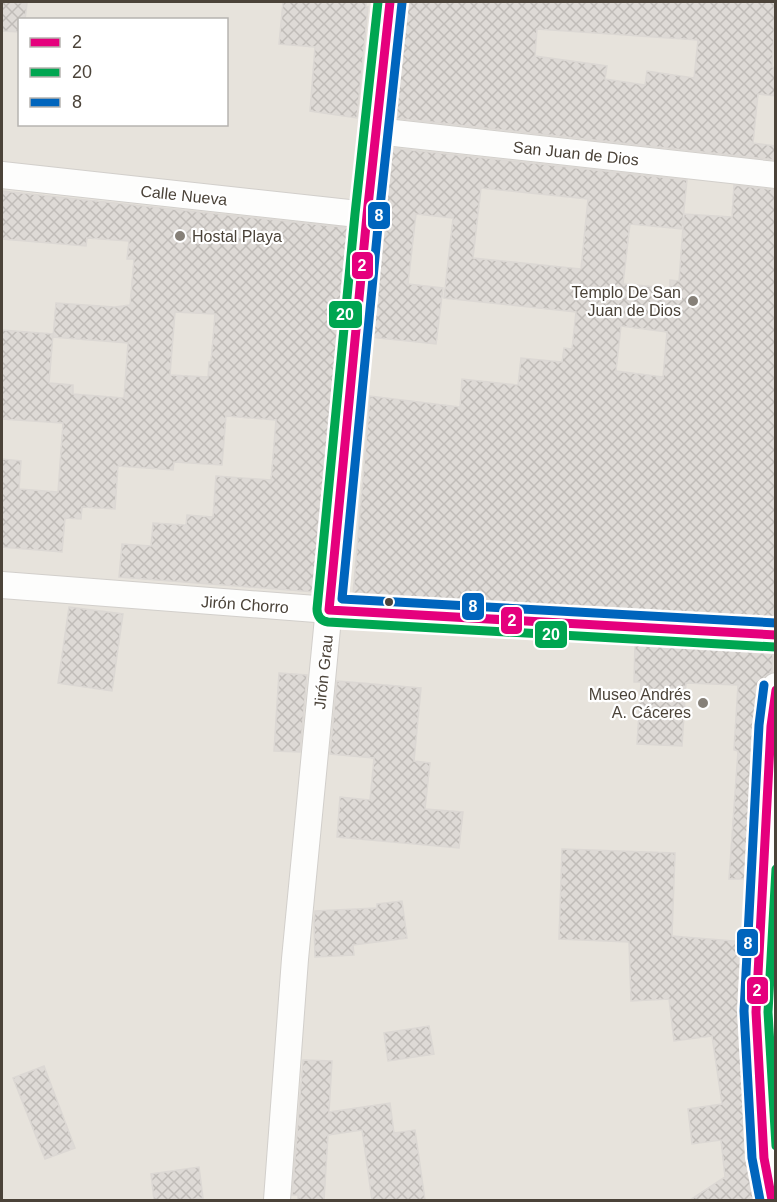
<svg xmlns="http://www.w3.org/2000/svg" width="777" height="1202" viewBox="0 0 777 1202" font-family="Arial,sans-serif">
  <style>
    .residential { fill: #e7e3dc; fill-rule: evenodd }
    .building { fill: url(#building-cross-hatch); stroke: #dcd8d4; stroke-width: 1.5; fill-rule: evenodd }
    .lines { fill: none; stroke-linecap: round; stroke-linejoin: round }
    .street-casing { stroke: #d2cfcb; stroke-width: 28 }
    .street { stroke: #fdfdfc; stroke-width: 26 }
    .bus-1-casing { stroke: #fff; stroke-width: 14 }
    .bus-2-casing { stroke: #fff; stroke-width: 14 }
    .bus-3-casing { stroke: #fff; stroke-width: 14 }
    .bus-1 { stroke: #e5007d; stroke-width: 9 }
    .bus-2 { stroke: #00a651; stroke-width: 9 }
    .bus-3 { stroke: #0065bd; stroke-width: 9 }
    .poi-dot { fill: #868078; stroke: #fff; stroke-width: 2 }
    .bus-dot { fill: #4b4339; stroke: #fff; stroke-width: 2 }
    .labels { text-anchor: middle; stroke-width: 4.5; stroke-linejoin: round; paint-order: stroke }
    .street-label { font-size: 16px; fill: #4b4339; stroke: #fff }
    .poi-label { font-size: 16px; fill: #4b4339; stroke: #fff; text-anchor: end }
    .line-badge { stroke: #fff; stroke-width: 2 }
    .badge-label { font-size: 16px; text-anchor: middle; font-weight: bold; fill: #fff }
  </style>
  <defs>
    <pattern id="building-cross-hatch" width="8" height="8" patternUnits="userSpaceOnUse" patternTransform="scale(1.5)"><rect width="8" height="8" fill="#dedad6"/><path d="M0 0l8 8M0 8l8-8" fill="none" stroke="#c0bcb8"/></pattern>
  </defs>
  <rect width="100%" height="100%" fill="#f4f1ee"/>
  <path class="residential" d="M 2,2 L 775,2 L 775,1200 L 2,1200 ZM 20,20 L 226,20 L 226,124 L 20,124 Z"/>
  <path class="building" d="M 2,2 L 27,3 L 25,20 L 20,20 L 20,32 L 2,31 Z
    M 283,2 L 366,2 L 366,7 L 368,7 L 357,118 L 310,111 L 315,47 L 279,44 Z
    M 405,2 L 776,2 L 772,67 L 776,68 L 776,96 L 758,94 L 753,143 L 776,146 L 776,160 L 395,118 ZM 537,29 L 698,40 L 694,78 L 647,71 L 645,85 L 605,79 L 607,66 L 535,56 Z
    M 392,148 L 687,180 L 682,229 L 630,224 L 623,284 L 670,288 L 670,280 L 679,281 L 684,214 L 732,217 L 734,185 L 776,190 L 776,620 L 507,605 L 353,594 L 370,396 L 460,407 L 462,379 L 518,385 L 521,358 L 562,362 L 564,348 L 572,349 L 576,312 L 444,298 L 453,218 L 416,214 L 408,284 L 443,288 L 436,344 L 370,337 L 381,222 L 383,222 L 390,150 L 392,150 ZM 481,188 L 588,199 L 581,269 L 473,258 ZM 621,326 L 667,332 L 663,377 L 616,371 Z
    M 2,191 L 351,228 L 315,592 L 119,577 L 122,544 L 151,546 L 153,523 L 186,525 L 187,515 L 213,517 L 216,476 L 271,480 L 276,420 L 226,416 L 222,465 L 174,462 L 173,470 L 118,466 L 115,509 L 82,507 L 81,519 L 65,518 L 62,552 L 2,547 L 2,459 L 21,461 L 19,489 L 58,492 L 63,423 L 2,419 L 2,330 L 53,334 L 49,383 L 73,385 L 73,394 L 124,398 L 128,343 L 53,337 L 56,303 L 115,307 L 130,305 L 134,259 L 127,259 L 129,241 L 87,238 L 86,246 L 2,239 ZM 175,312 L 215,314 L 211,362 L 209,362 L 208,377 L 170,375 Z
    M 69,607 L 123,614 L 112,691 L 58,683 Z
    M 635,642 L 773,650 L 772,672 L 764,677 L 761,684 L 756,724 L 748,879 L 729,879 L 738,751 L 734,750 L 738,685 L 686,683 L 682,746 L 637,744 L 641,682 L 634,682 Z
    M 279,673 L 307,675 L 300,752 L 274,751 Z
    M 337,681 L 421,688 L 414,761 L 430,763 L 425,809 L 463,812 L 459,848 L 337,837 L 340,797 L 370,800 L 374,758 L 330,754 Z
    M 562,849 L 675,853 L 672,936 L 745,942 L 741,1013 L 749,1159 L 757,1200 L 690,1200 L 725,1177 L 721,1140 L 692,1144 L 688,1109 L 722,1104 L 712,1036 L 674,1041 L 669,999 L 631,1001 L 629,942 L 559,939 Z
    M 402,901 L 407,938 L 353,945 L 354,955 L 315,957 L 314,922 L 315,911 L 377,908 L 377,904 Z
    M 775,944 L 776,945 L 776,1077 L 771,1012 Z
    M 429,1026 L 434,1054 L 388,1061 L 384,1033 Z
    M 303,1060 L 332,1061 L 329,1112 L 390,1103 L 394,1133 L 415,1130 L 425,1200 L 372,1200 L 362,1130 L 328,1135 L 324,1200 L 298,1200 L 298,1195 L 292,1195 Z
    M 44,1066 L 75,1148 L 45,1159 L 13,1078 Z
    M 199,1167 L 203,1198 L 188,1200 L 154,1200 L 151,1174 Z"/>
  <g class="lines">
    <defs>
      <path id="street" d="M 376,131 L 776,175
        M 2,175 L 367,215
        M 2,585 L 329,610 L 776,635
        M 277,1200 L 295,959 L 367,215 L 390,2
        M 772,1200 L 764,1158 L 761,1085 L 756,1012 L 771,726 L 776,686"/>
    </defs>
    <use href="#street" class="street-casing"/>
    <use href="#street" class="street"/>
    <defs>
      <path id="bus-1" d="M 390,2 L 367,215 L 329,610 L 776,635
        M 772,1200 L 764,1158 L 756,1012 L 771,726 L 776,690"/>
      <path id="bus-2" d="M 378,2 L 355,214 L 317,609 C 317,616 321,621 328,622 L 775,647
        M 776,869 L 768,1012 L 776,1146"/>
      <path id="bus-3" d="M 402,3 L 379,216 L 342,599 L 776,623
        M 760,1200 L 752,1158 L 744,1011 L 759,725 L 764,685"/>
    </defs>
    <use href="#bus-1" class="bus-1-casing"/>
    <use href="#bus-2" class="bus-2-casing"/>
    <use href="#bus-3" class="bus-3-casing"/>
    <use href="#bus-1" class="bus-1"/>
    <use href="#bus-2" class="bus-2"/>
    <use href="#bus-3" class="bus-3"/>
  </g>
  <g class="poi-dot">
    <circle cx="180" cy="236" r="6"/>
    <circle cx="693" cy="301" r="6"/>
    <circle cx="703" cy="703" r="6"/>
  </g>
  <circle class="bus-dot" cx="389" cy="602" r="5"/>
  <g class="labels">
    <g class="street-label">
      <text transform="translate(576 153) rotate(6)" y="6">San Juan de Dios</text>
      <text transform="translate(184 195) rotate(6)" y="6">Calle Nueva</text>
      <text transform="translate(245 604) rotate(4)" y="6">Jirón Chorro</text>
      <text transform="translate(323 672) rotate(-84)" y="6">Jirón Grau</text>
    </g>
    <g class="poi-label">
      <text x="192" y="242" text-anchor="start">Hostal Playa</text>
      <text x="681" y="298">Templo De San<tspan x="681" dy="18">Juan de Dios</tspan></text>
      <text x="691" y="700">Museo Andrés<tspan x="691" dy="18">A. Cáceres</tspan></text>
    </g>
  </g>
  <g class="line-badge">
    <rect x="367" y="201" width="24" height="29" rx="6" fill="#0065bd"/>
    <rect x="351" y="251" width="23" height="29" rx="6" fill="#e5007d"/>
    <rect x="328" y="300" width="35" height="29" rx="6" fill="#00a651"/>
    <rect x="461" y="592" width="24" height="29" rx="6" fill="#0065bd"/>
    <rect x="500" y="606" width="23" height="29" rx="6" fill="#e5007d"/>
    <rect x="534" y="620" width="34" height="29" rx="6" fill="#00a651"/>
    <rect x="736" y="928" width="23" height="29" rx="6" fill="#0065bd"/>
    <rect x="746" y="976" width="23" height="29" rx="6" fill="#e5007d"/>
  </g>
  <g class="badge-label">
    <text x="379" y="221">8</text>
    <text x="362" y="271">2</text>
    <text x="345" y="320">20</text>
    <text x="473" y="612">8</text>
    <text x="512" y="626">2</text>
    <text x="551" y="640">20</text>
    <text x="748" y="949">8</text>
    <text x="757" y="996">2</text>
  </g>
  <rect width="777" height="1202" fill="none" stroke="#4b4339" stroke-width="6"/>
  <rect x="18" y="18" width="210" height="108" fill="#ffffff" stroke="#b7b4b0" stroke-width="1.5"/>
  <rect x="30" y="38" width="30" height="9" fill="#e5007d" stroke="#b7b4b0" stroke-width="1.5"/>
  <text x="72" y="48" font-size="18" fill="#4b4339">2</text>
  <rect x="30" y="68" width="30" height="9" fill="#00a651" stroke="#b7b4b0" stroke-width="1.5"/>
  <text x="72" y="78" font-size="18" fill="#4b4339">20</text>
  <rect x="30" y="98" width="30" height="9" fill="#0065bd" stroke="#b7b4b0" stroke-width="1.5"/>
  <text x="72" y="108" font-size="18" fill="#4b4339">8</text>
</svg>
